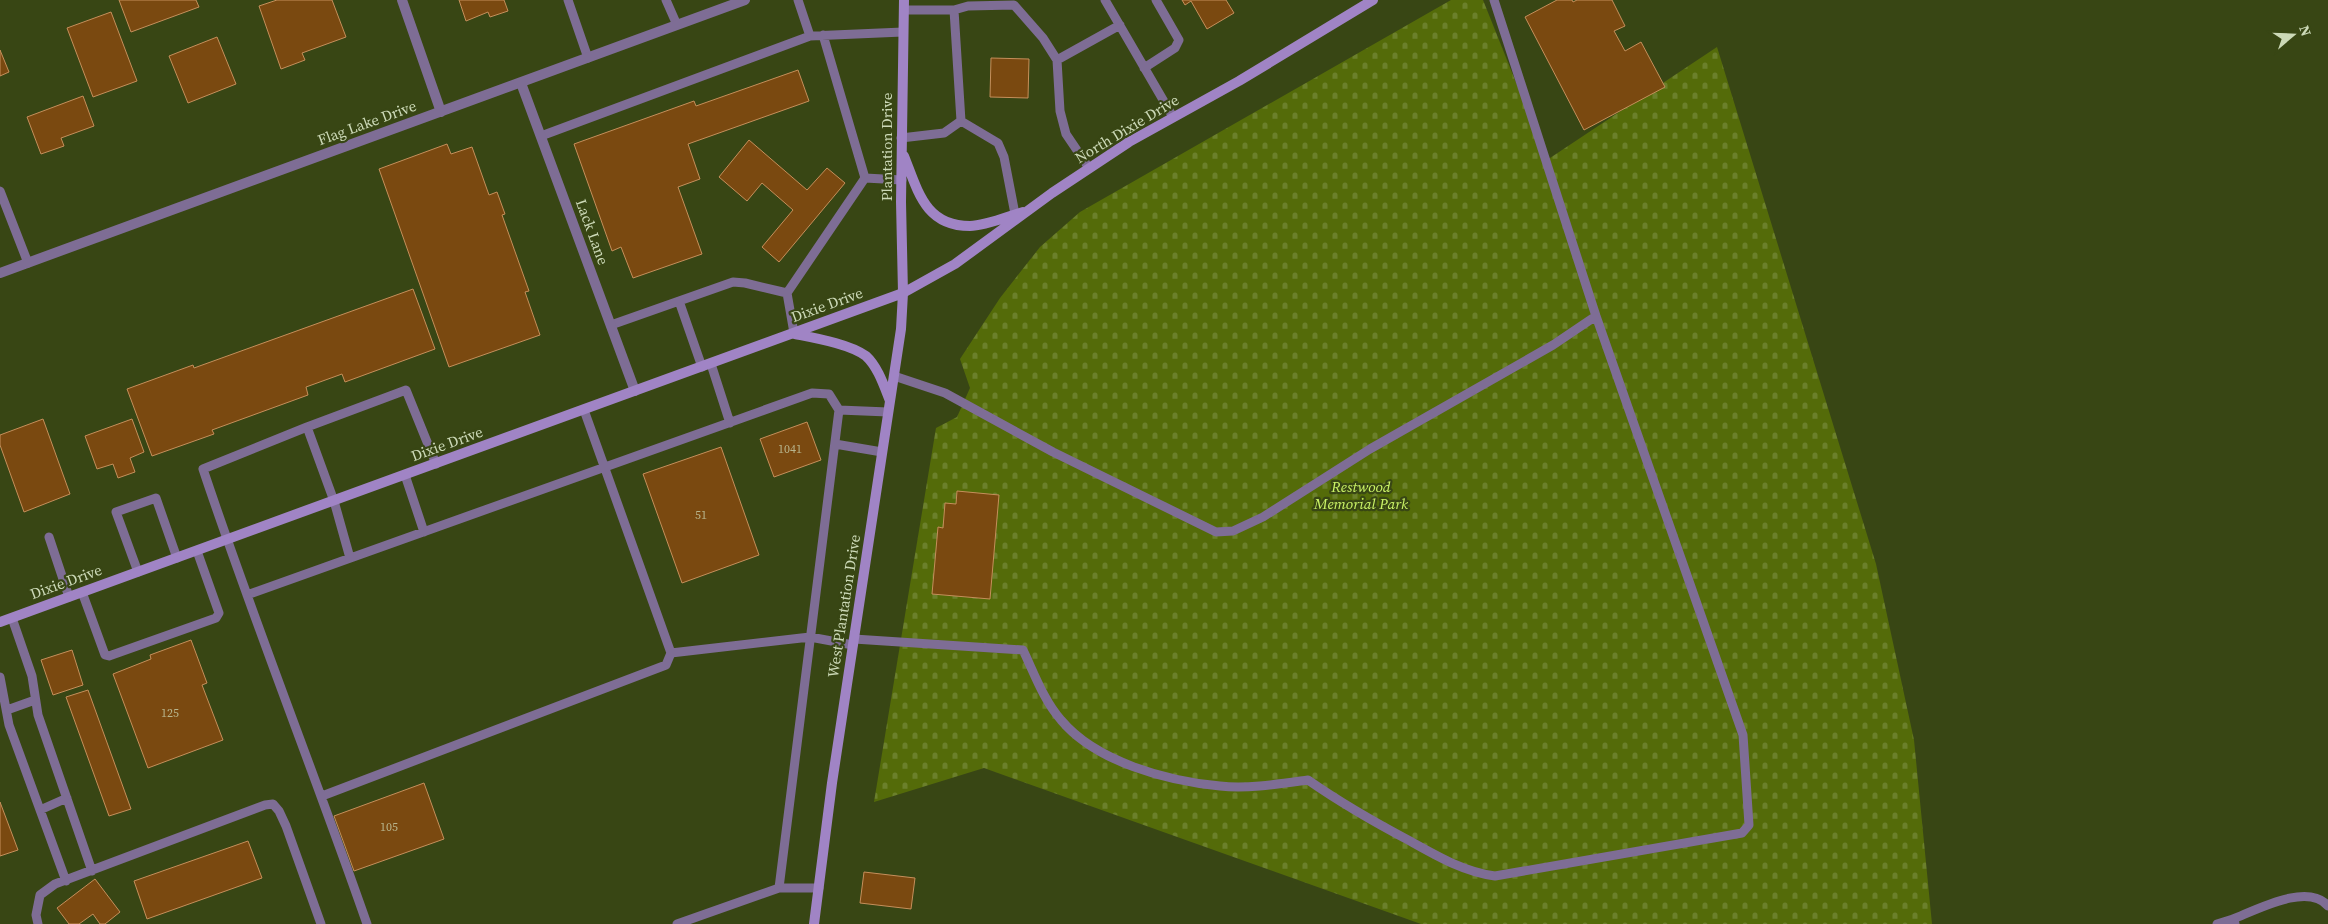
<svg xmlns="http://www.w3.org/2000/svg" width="2328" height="924" viewBox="0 0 2328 924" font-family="'Source Serif 4',serif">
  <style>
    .cemetery { fill: url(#cemetery-stones) }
    .building { fill: #7a4910; stroke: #c58f5b }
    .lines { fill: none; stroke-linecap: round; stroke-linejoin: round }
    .lane { stroke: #7e6d95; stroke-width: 9 }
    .street { stroke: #7e6d95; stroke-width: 10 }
    .secondary { stroke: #a084c5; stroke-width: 10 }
    .labels { text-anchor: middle; stroke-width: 4.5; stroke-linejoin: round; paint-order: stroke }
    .number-label { font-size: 12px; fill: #b8b58d }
    .street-label { font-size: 15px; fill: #ccd9b7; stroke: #384614 }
    .park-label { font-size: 15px; font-style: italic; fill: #cbf467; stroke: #384614 }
  </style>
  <defs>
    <pattern id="cemetery-stones" width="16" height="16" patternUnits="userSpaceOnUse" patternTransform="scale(1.25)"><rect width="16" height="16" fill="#546b09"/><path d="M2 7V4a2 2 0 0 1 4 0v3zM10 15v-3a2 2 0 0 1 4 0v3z" fill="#6b802b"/></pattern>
  </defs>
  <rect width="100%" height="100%" fill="#384614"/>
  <path class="cemetery" d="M 1451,0 L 1483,0 L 1547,160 L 1717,47 L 1876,564 L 1914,740 L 1932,924 L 1421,924 L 984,768 L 874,802 L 936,428 L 957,417 L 970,388 L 960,359 L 1000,298 L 1040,247 L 1080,212 Z"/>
  <path class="building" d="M 119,0 L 196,0 L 199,7 L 131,32 Z
    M 277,0 L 332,0 L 346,37 L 302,53 L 305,60 L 281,69 L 259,6 Z
    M 459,0 L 504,0 L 508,11 L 490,17 L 488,12 L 466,21 Z
    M 1182,0 L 1226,0 L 1234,13 L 1207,29 L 1191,1 L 1185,5 Z
    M 1557,0 L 1572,0 L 1573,2 L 1577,0 L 1612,0 L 1625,26 L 1614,31 L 1625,51 L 1641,42 L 1665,87 L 1584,130 L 1525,17 Z
    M 111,12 L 137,81 L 93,97 L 67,28 Z
    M 217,37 L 236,84 L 188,103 L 169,56 Z
    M 0,50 L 9,72 L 0,76 Z
    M 991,58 L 1029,59 L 1028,98 L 990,97 Z
    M 798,70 L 809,101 L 688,144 L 700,179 L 678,187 L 702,254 L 633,278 L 621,247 L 612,251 L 574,144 L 694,101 L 696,106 Z
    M 83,96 L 94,126 L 61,138 L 64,146 L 41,154 L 27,117 Z
    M 749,140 L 807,190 L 827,168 L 845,183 L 779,262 L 762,247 L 793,210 L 762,183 L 747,201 L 719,177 Z
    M 447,144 L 451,154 L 472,147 L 489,195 L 497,192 L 505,214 L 502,215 L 529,291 L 525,292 L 540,335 L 449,367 L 379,169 Z
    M 413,289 L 435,349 L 345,382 L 342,374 L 306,387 L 308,395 L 212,430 L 214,434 L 152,456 L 127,389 L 193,365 L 194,368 Z
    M 43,419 L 70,494 L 24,512 L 0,445 L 0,435 Z
    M 132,419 L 144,452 L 130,458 L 135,472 L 118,478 L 113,464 L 97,469 L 85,436 Z
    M 807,422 L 821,460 L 774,477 L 760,439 Z
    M 721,447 L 759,555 L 682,583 L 643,474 Z
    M 957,491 L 999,495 L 990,599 L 932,594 L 938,527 L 943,528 L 945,503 L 956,504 Z
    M 191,640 L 207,683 L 202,685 L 223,740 L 148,768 L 113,674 L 151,659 L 150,655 Z
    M 72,650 L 83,685 L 53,695 L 41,660 Z
    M 88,690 L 131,809 L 109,816 L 66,697 Z
    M 424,783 L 444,839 L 354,871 L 334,816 Z
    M 0,802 L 18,850 L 0,856 Z
    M 248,841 L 262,878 L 147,919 L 134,881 Z
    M 864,872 L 915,878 L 911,909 L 860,903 Z
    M 95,879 L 120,912 L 105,924 L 100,924 L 93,914 L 79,924 L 69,924 L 57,908 Z"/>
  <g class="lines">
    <path class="lane" d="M 568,0 L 588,58
      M 666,0 L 677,25
      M 798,0 L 810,36
      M 1105,0 L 1173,117
      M 954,10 L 968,6 L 1014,5 L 1043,38 L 1057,60 L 1060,111 L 1066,134 L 1089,168
      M 823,35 L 865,178 L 902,180
      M 1057,60 L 1120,25
      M 1144,68 L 1175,48 L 1179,40 L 1156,0
      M 961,121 L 998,143 L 1004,157 L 1015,214
      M 541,136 L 810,36 L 903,32
      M 901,138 L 944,133 L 961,121 L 954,10 L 904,10
      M 0,191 L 28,263
      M 679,301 L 702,367
      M 611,325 L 733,282 L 745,283 L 787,293
      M 794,333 L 787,293 L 865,178
      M 711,364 L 730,423
      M 894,376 L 945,393 L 1053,452 L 1216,532 L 1233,531 L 1263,517 L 1370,449 L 1553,345 L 1596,316
      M 839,410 L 888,412
      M 307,427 L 203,469 C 254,622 314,772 367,924
      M 835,444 L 882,452
      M 405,475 L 424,532
      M 49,537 L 69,597
      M 350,558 L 334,501 L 307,427 L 406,390 L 436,464
      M 138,572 L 116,512 L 156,498 L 177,558
      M 82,592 L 105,655 L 109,656 L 216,618 L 219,613 L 197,551
      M 247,595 L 812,393 L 829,394 L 839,410 L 779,888
      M 12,618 L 32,676 L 38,715 L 92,871
      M 854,639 L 1023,650 C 1034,673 1044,701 1061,720 C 1096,762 1167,781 1220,786 C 1248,789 1279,784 1308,780 C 1341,803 1374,822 1410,841 C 1437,856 1464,872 1495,876 L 1742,833 L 1749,825 L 1743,735 L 1596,316 L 1494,0
      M 671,653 L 810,637 L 853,645
      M 0,677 L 9,725 L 66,881
      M 7,710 L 35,700
      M 322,796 L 666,665 L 671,653 L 584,410
      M 40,810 L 67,798
      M 2233,919 C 2256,910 2308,882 2328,906
      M 38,924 L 36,915 L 40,895 L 55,884 L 265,805 L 273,804 L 279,811 L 286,826 L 321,924
      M 677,924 L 779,888 L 819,888
      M 2217,924 L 2233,919 L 2235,924"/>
    <path class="street" d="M 402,0 L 441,112
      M 521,83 L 635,391
      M 0,273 L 745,0"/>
    <path class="secondary" d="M 904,156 C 918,191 925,226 970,226 C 985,226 1009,216 1023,212
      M 795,334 C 815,338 850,344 866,356 C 878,367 884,386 890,401
      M 0,622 L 903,293 L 955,264 L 1052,193 L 1129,142 L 1239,81 L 1373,0
      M 814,924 L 832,783 L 901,329 L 903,293 L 901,202 L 904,0"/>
  </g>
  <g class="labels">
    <g class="number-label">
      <text x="790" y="453">1041</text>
      <text x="701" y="519">51</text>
      <text x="170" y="717">125</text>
      <text x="389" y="831">105</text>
    </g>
    <g class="street-label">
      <text transform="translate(367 123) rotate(-20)" y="5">Flag Lake Drive</text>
      <text transform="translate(1127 129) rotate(-31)" y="5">North Dixie Drive</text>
      <text transform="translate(887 147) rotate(-90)" y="5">Plantation Drive</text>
      <text transform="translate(592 232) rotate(70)" y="5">Lack Lane</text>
      <text transform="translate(827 305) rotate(-20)" y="5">Dixie Drive</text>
      <text transform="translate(447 444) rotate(-20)" y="5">Dixie Drive</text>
      <text transform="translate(66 582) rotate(-20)" y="5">Dixie Drive</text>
      <text transform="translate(844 606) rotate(-81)" y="5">West Plantation Drive</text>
    </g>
    <g class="park-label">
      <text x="1361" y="492">Restwood<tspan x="1361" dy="17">Memorial Park</tspan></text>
    </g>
  </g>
  <g transform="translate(2293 35) rotate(71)" stroke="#384614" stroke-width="4" paint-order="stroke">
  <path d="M0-4L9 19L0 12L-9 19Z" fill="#ccd9b7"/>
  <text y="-8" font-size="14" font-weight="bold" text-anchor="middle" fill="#ccd9b7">N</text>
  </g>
</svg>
